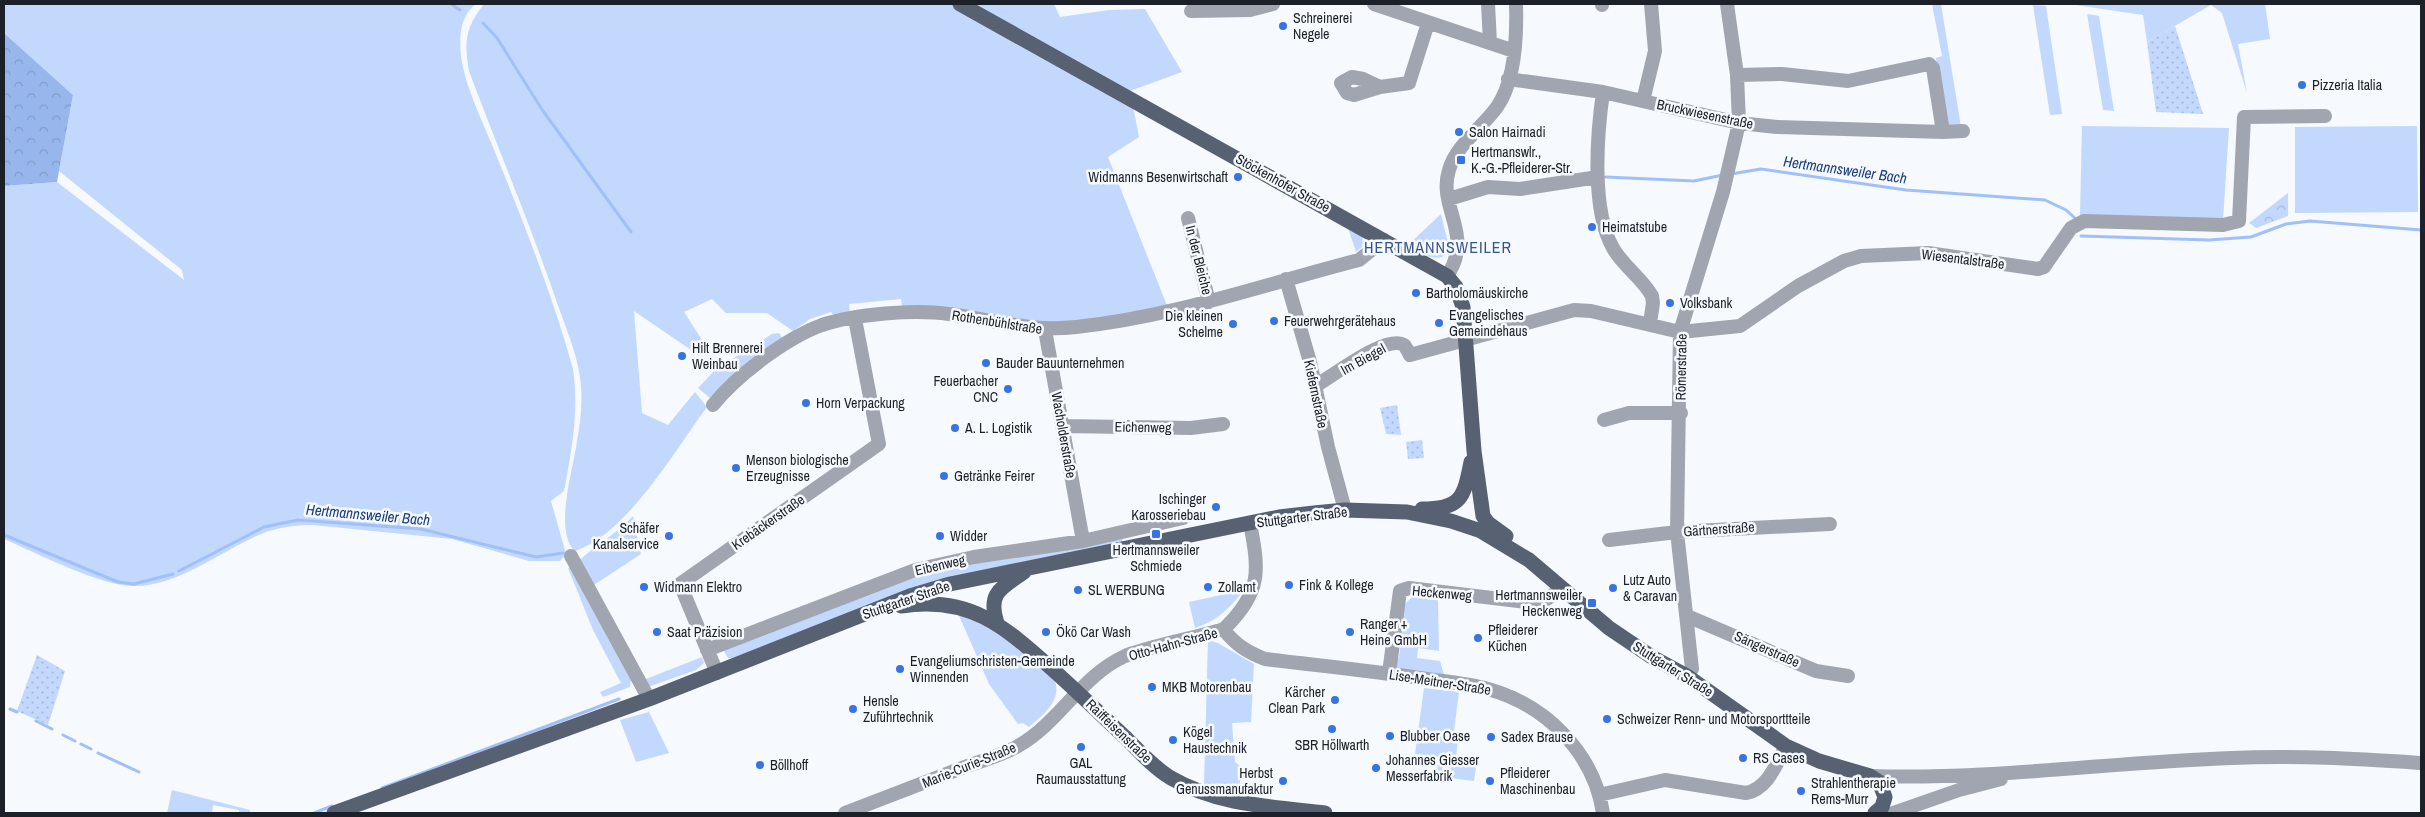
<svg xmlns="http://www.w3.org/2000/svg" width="2425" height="817" viewBox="0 0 2425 817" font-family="'Archivo Narrow',sans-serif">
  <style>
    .grass { fill: #c3d8fd }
    .forest { fill: url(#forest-crowns) }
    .park { fill: url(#park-crowns) }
    .garden { fill: url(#garden-dots) }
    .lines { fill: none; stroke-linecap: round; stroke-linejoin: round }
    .stream { stroke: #a0c0f7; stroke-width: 3 }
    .minor { stroke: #a0a5af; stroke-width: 14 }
    .major { stroke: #586171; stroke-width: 15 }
    .poi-dot { fill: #3773e1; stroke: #f6f9fd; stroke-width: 2 }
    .labels { text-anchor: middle; stroke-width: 5; stroke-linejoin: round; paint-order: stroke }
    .poi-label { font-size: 14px; fill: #1c2129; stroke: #f6f9fd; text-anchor: start }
    .street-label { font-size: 14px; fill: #1c2129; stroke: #f6f9fd }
    .water-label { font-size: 15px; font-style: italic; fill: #1b3d7e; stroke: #f6f9fd }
    .quarter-label { font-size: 16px; letter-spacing: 1px; fill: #35558d; stroke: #f6f9fd }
  </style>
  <defs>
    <pattern id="forest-crowns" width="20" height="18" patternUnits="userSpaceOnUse" patternTransform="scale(1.25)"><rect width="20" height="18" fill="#96b6ec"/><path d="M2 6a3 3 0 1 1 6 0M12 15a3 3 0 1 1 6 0" fill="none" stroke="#819cca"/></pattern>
    <pattern id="park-crowns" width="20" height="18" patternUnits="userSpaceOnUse" patternTransform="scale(1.25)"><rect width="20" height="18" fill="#c3d8fd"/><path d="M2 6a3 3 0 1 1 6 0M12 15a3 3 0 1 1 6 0" fill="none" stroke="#a7b9d9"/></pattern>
    <pattern id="garden-dots" width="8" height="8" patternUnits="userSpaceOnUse" patternTransform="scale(1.25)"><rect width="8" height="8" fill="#c3d8fd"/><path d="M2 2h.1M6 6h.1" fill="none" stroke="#a7b9d9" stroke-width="1.8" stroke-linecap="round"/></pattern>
  </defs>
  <rect width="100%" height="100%" fill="#f6f9fd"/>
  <path class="grass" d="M 4,4 L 476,4 C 460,15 459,38 461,56 C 465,88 485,126 497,157 C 525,226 553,297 573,369 C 579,410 572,450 564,491 L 551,501 L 566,554 L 560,561 L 529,561 L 452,539 L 313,525 C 296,525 278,527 261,534 C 220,551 178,587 132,586 C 99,585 36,553 4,539 L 4,186 L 57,182 L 184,280 L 182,270 L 59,171 L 73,95 L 4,33 Z
    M 484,4 L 1054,4 L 1060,17 L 1109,10 L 1145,9 L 1182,72 L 1130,91 L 1139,137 L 1108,157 L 1168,308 L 1060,324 L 902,308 L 901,299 L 849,304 L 850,314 L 835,317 L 831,312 L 810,319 L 793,331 L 767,313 L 726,313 L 712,299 L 684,312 L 708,349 L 691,350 L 634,311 L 642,413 L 668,425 L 695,392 L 707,407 C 675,450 627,534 575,551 C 553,532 574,466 577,441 C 581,420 583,398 580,377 C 576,349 563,321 554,294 C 528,219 497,146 469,71 C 464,42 465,28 484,4 Z
    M 1932,4 L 1941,4 L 1961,127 L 1947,127 L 1936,58 L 1942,56 Z
    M 2069,4 L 2265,4 L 2270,39 L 2238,44 L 2247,93 L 2222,13 L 2211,5 L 2147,42 L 2143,15 Z
    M 2033,5 L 2046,6 L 2062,114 L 2050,115 Z
    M 2087,14 L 2099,16 L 2114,111 L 2103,110 Z
    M 2082,126 L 2229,128 L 2223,220 L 2080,215 Z
    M 2417,126 L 2418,212 L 2295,213 L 2295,127 Z
    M 1441,214 L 1450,252 C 1435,265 1422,253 1408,245 Z
    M 1347,225 C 1357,232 1366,234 1362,247 L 1356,252 Z
    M 779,333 L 783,339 L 731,377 L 710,398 L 698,388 L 716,369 L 772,334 Z
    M 633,516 L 641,554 L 594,585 L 646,679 L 702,657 L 704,663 L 696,670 L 645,688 L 578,562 C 595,544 616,535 633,516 Z
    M 1122,538 L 1123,544 L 875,605 L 732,658 L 728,658 L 724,651 L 726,647 L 900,582 L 956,566 Z
    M 573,567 L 631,680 L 630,687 L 603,697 L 600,692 L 621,683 L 593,630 L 568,568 Z
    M 1244,590 C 1230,608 1217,621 1195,628 L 1189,602 Z
    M 1412,597 L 1438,600 L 1439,651 L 1418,648 L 1417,658 L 1440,661 L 1445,678 L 1398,670 L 1394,659 L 1399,658 L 1404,605 Z
    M 957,611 L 979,618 L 1053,676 C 1064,699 1046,712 1029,727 L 1023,723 L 1018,724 L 989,684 Z
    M 1208,640 L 1218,643 L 1254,664 L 1251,722 L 1232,723 L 1235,762 L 1240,766 L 1240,790 L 1232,792 L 1204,785 Z
    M 1424,688 L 1459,692 L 1454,731 L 1459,732 L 1456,757 L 1477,760 L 1474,781 L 1436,776 L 1439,757 L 1415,754 Z
    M 649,712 L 669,753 L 636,762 L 620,720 Z
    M 172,790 L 250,810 L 250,813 L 239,813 L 239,810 L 213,805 L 212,813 L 167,813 Z"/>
  <path class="forest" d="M 4,33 L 73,95 L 57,182 L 4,186 Z"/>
  <path class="park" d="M 2288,193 L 2288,216 L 2256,228 L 2249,223 Z"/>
  <path class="garden" d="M 2175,26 L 2203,114 L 2156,112 L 2147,42 Z
    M 1397,405 L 1401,435 L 1386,434 L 1380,408 Z
    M 1422,440 L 1424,458 L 1408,459 L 1406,442 Z
    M 37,655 L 65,671 L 48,725 L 17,711 Z"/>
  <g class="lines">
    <path class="stream" d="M 451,4 L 460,10
      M 483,23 L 497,38 L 543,111 L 631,232
      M 1731,174 L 1761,169 L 1906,190 L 2045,200 L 2066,210 L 2076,219
      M 1606,177 L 1694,181 L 1723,175
      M 2081,236 L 2209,240 L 2251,237 L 2286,224 L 2310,221 L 2421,230
      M 4,535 L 118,582 L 134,584 L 173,574
      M 179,571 L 264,527 L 298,520 L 421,529 L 536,557 L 563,553
      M 10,709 L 17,712
      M 36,721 L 52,729
      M 63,735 L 75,741
      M 81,744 L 91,749
      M 98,753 L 139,772
      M 382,788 L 619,699
      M 314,813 L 332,806"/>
    <path class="minor" d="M 1374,4 L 1514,51
      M 1488,4 L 1490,43
      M 1602,5 L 1602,4
      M 1191,11 L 1250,10 L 1273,4
      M 1737,75 L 1782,74 L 1848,81 L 1929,64 L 1933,68 L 1943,132
      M 1508,79 L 1603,92 L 1739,123 L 1777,127 L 1943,132 L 1963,131
      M 1380,87 L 1354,95 L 1347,93 L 1341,83 L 1352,77 L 1363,79 L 1380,87 L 1409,83 L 1428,23
      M 1603,92 C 1597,134 1591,210 1613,248 C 1623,266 1642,278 1652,296 L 1653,303 L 1650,323
      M 1643,101 L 1655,51 L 1651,4
      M 1449,199 L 1488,187 L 1520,189 L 1598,177
      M 1188,218 L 1209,302
      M 1447,276 C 1475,234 1437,208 1449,170 C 1456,145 1482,128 1497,107 C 1515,81 1517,35 1516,4
      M 1286,279 L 1310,362 L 1328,447 L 1345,510
      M 1045,330 L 1083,541
      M 1315,386 C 1332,377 1386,334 1404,345 C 1406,347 1409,353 1410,355 L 1574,310 L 1591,311 L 1680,332 L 1740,326 L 1798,286 L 1844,261 L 1861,256 L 1928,253 L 2038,269 L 2044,267 L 2071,228 L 2084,221 L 2223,225 L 2239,221 L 2244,117 L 2325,116
      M 713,405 C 736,376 786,338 822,325 C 855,314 914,309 949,314 C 993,320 1031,332 1076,327 C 1173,317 1265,284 1359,260 L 1384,240
      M 1604,420 L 1629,413 L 1681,413
      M 1063,426 L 1191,428 L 1223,424
      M 1609,540 L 1677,532 L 1830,524
      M 571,556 L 649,699
      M 1687,616 L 1816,671 L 1848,676
      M 1224,630 C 1236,645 1247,652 1265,659 C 1314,665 1364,670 1413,677 C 1437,681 1464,682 1488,689 C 1546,705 1594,753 1603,813
      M 707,650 L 915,570 L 974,557 L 1083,541 L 1183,518
      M 717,673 L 680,584 L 879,444 L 855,319
      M 1389,673 L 1400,591 L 1409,588 L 1535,603 L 1545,600 L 1562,589
      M 1687,676 L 1692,669 L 1677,532 L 1680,332 L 1723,192 L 1739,123 L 1737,75 L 1727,4
      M 1870,776 C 1992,780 2112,762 2232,758 C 2296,755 2358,759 2421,763
      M 1599,795 L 1665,780 L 1746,793 C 1768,789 1776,764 1786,746
      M 845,813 C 884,798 923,783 962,768 C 980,761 1001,756 1018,746 C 1059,723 1081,676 1125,656 C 1141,648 1222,632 1226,627 C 1262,591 1259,570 1250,523
      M 1893,813 L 1959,790 L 2001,779"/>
    <path class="major" d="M 960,4 L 1447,276 L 1456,287 L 1463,307 L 1474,451 L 1483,516 L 1488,523 L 1506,536
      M 1422,509 C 1461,509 1464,498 1471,462
      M 901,606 C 969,595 1004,626 1051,668 C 1077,691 1101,715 1126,738 C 1140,752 1154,768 1171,778 C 1217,805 1274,807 1325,813
      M 997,623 C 987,592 1002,588 1024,572
      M 334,813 L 649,699 L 910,596 L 950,584 L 1279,517 L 1314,513 L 1345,510 L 1407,512 L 1451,521 L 1481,531 L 1529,560 L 1609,628 L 1652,657 L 1687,676 L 1786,746 L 1819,761 L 1870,776 L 1879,782 L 1885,797 L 1882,807 L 1875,813"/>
  </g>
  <g class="poi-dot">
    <circle cx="1283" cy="26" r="5"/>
    <circle cx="2302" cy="85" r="5"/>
    <circle cx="1459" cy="132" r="5"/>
    <rect x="1456" y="155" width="10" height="10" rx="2.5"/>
    <circle cx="1238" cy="177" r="5"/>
    <circle cx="1592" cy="227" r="5"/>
    <circle cx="1416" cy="293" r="5"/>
    <circle cx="1670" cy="303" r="5"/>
    <circle cx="1274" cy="321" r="5"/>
    <circle cx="1439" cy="323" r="5"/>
    <circle cx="1233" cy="324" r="5"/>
    <circle cx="682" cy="356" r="5"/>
    <circle cx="986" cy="363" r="5"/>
    <circle cx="1008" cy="389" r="5"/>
    <circle cx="806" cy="403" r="5"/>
    <circle cx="955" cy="428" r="5"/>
    <circle cx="736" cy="468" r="5"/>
    <circle cx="944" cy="476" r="5"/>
    <circle cx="1216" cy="507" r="5"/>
    <rect x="1151" y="529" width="10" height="10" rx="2.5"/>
    <circle cx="669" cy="536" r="5"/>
    <circle cx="940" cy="536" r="5"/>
    <circle cx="1289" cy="585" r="5"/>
    <circle cx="644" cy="587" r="5"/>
    <circle cx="1208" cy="587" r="5"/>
    <circle cx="1613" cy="588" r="5"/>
    <circle cx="1078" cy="590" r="5"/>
    <rect x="1587" y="598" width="10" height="10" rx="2.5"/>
    <circle cx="657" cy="632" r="5"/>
    <circle cx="1046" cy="632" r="5"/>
    <circle cx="1350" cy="632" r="5"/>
    <circle cx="1478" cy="638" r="5"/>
    <circle cx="900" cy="669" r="5"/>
    <circle cx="1152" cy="687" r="5"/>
    <circle cx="1335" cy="700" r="5"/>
    <circle cx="853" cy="709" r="5"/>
    <circle cx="1607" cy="719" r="5"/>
    <circle cx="1332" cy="729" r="5"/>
    <circle cx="1390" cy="736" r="5"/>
    <circle cx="1491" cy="737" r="5"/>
    <circle cx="1173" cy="740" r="5"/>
    <circle cx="1081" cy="747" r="5"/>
    <circle cx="1743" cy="758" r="5"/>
    <circle cx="760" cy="765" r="5"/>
    <circle cx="1376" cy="768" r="5"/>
    <circle cx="1283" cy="781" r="5"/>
    <circle cx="1490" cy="781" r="5"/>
    <circle cx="1801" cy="791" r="5"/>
  </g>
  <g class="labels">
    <g class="poi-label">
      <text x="1293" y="23">Schreinerei<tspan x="1293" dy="16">Negele</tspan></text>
      <text x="2312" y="90">Pizzeria Italia</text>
      <text x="1469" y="137">Salon Hairnadi</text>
      <text x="1471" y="157">Hertmanswlr.,<tspan x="1471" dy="16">K.-G.-Pfleiderer-Str.</tspan></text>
      <text x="1228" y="182" text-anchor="end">Widmanns Besenwirtschaft</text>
      <text x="1602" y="232">Heimatstube</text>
      <text x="1426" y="298">Bartholomäuskirche</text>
      <text x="1680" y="308">Volksbank</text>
      <text x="1449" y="320">Evangelisches<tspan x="1449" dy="16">Gemeindehaus</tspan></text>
      <text x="1223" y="321" text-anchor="end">Die kleinen<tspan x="1223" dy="16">Schelme</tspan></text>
      <text x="1284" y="326">Feuerwehrgerätehaus</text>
      <text x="692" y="353">Hilt Brennerei<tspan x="692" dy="16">Weinbau</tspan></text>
      <text x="996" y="368">Bauder Bauunternehmen</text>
      <text x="998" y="386" text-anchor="end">Feuerbacher<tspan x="998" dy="16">CNC</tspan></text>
      <text x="816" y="408">Horn Verpackung</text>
      <text x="965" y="433">A. L. Logistik</text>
      <text x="746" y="465">Menson biologische<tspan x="746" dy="16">Erzeugnisse</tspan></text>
      <text x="954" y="481">Getränke Feirer</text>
      <text x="1206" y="504" text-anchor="end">Ischinger<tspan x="1206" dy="16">Karosseriebau</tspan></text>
      <text x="659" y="533" text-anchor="end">Schäfer<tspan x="659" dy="16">Kanalservice</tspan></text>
      <text x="950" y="541">Widder</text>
      <text x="1156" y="555" text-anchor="middle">Hertmannsweiler<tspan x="1156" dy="16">Schmiede</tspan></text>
      <text x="1623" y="585">Lutz Auto<tspan x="1623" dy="16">&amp; Caravan</tspan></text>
      <text x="1299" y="590">Fink &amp; Kollege</text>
      <text x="654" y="592">Widmann Elektro</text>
      <text x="1218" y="592">Zollamt</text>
      <text x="1088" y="595">SL WERBUNG</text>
      <text x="1582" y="600" text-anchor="end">Hertmannsweiler<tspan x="1582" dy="16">Heckenweg</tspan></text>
      <text x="1360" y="629">Ranger +<tspan x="1360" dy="16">Heine GmbH</tspan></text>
      <text x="1488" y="635">Pfleiderer<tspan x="1488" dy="16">Küchen</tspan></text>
      <text x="667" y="637">Saat Präzision</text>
      <text x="1056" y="637">Ökö Car Wash</text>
      <text x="910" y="666">Evangeliumschristen-Gemeinde<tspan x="910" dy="16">Winnenden</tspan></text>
      <text x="1162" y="692">MKB Motorenbau</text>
      <text x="1325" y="697" text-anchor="end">Kärcher<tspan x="1325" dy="16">Clean Park</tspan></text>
      <text x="863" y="706">Hensle<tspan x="863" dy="16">Zuführtechnik</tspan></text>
      <text x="1617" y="724">Schweizer Renn- und Motorsporttteile</text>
      <text x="1183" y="737">Kögel<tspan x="1183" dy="16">Haustechnik</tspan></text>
      <text x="1400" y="741">Blubber Oase</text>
      <text x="1501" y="742">Sadex Brause</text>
      <text x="1332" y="750" text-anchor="middle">SBR Höllwarth</text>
      <text x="1753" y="763">RS Cases</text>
      <text x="1386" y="765">Johannes Giesser<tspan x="1386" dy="16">Messerfabrik</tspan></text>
      <text x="1081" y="768" text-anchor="middle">GAL<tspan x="1081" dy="16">Raumausstattung</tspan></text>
      <text x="770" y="770">Böllhoff</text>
      <text x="1273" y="778" text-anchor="end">Herbst<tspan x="1273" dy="16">Genussmanufaktur</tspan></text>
      <text x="1500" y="778">Pfleiderer<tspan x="1500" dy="16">Maschinenbau</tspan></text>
      <text x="1811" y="788">Strahlentherapie<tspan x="1811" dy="16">Rems-Murr</tspan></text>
    </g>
    <g class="street-label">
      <text transform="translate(1705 114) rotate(12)" y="5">Bruckwiesenstraße</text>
      <text transform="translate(1283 183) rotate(29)" y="5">Stöckenhofer Straße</text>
      <text transform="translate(1963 259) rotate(7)" y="5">Wiesentalstraße</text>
      <text transform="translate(1199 260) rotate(76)" y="5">In der Bleiche</text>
      <text transform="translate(997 322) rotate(9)" y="5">Rothenbühlstraße</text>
      <text transform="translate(1363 359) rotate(-29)" y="5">Im Biegel</text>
      <text transform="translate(1681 367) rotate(-89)" y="5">Römerstraße</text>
      <text transform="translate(1316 394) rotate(78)" y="5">Kiefernstraße</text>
      <text transform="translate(1143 427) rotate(1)" y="5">Eichenweg</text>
      <text transform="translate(1064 435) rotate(80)" y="5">Wacholderstraße</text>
      <text transform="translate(1302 517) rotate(-7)" y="5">Stuttgarter Straße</text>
      <text transform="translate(768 522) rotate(-35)" y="5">Krebäckerstraße</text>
      <text transform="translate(1719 529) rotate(-4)" y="5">Gärtnerstraße</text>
      <text transform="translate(940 565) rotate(-13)" y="5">Eibenweg</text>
      <text transform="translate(1442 593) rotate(5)" y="5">Heckenweg</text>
      <text transform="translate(906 600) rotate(-19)" y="5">Stuttgarter Straße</text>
      <text transform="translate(1173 644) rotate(-15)" y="5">Otto-Hahn-Straße</text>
      <text transform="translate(1767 649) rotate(24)" y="5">Sängerstraße</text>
      <text transform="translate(1673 669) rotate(32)" y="5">Stuttgarter Straße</text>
      <text transform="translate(1440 682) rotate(9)" y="5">Lise-Meitner-Straße</text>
      <text transform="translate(1119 731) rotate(44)" y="5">Raiffeisenstraße</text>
      <text transform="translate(969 765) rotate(-22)" y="5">Marie-Curie-Straße</text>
    </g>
    <g class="water-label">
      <text transform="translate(1845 170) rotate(8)" y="5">Hertmannsweiler Bach</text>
      <text transform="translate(368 515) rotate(5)" y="5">Hertmannsweiler Bach</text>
    </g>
    <g class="quarter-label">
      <text x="1438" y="253">HERTMANNSWEILER</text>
    </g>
  </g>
  <rect width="2425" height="817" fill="none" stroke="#1c2129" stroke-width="10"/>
</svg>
